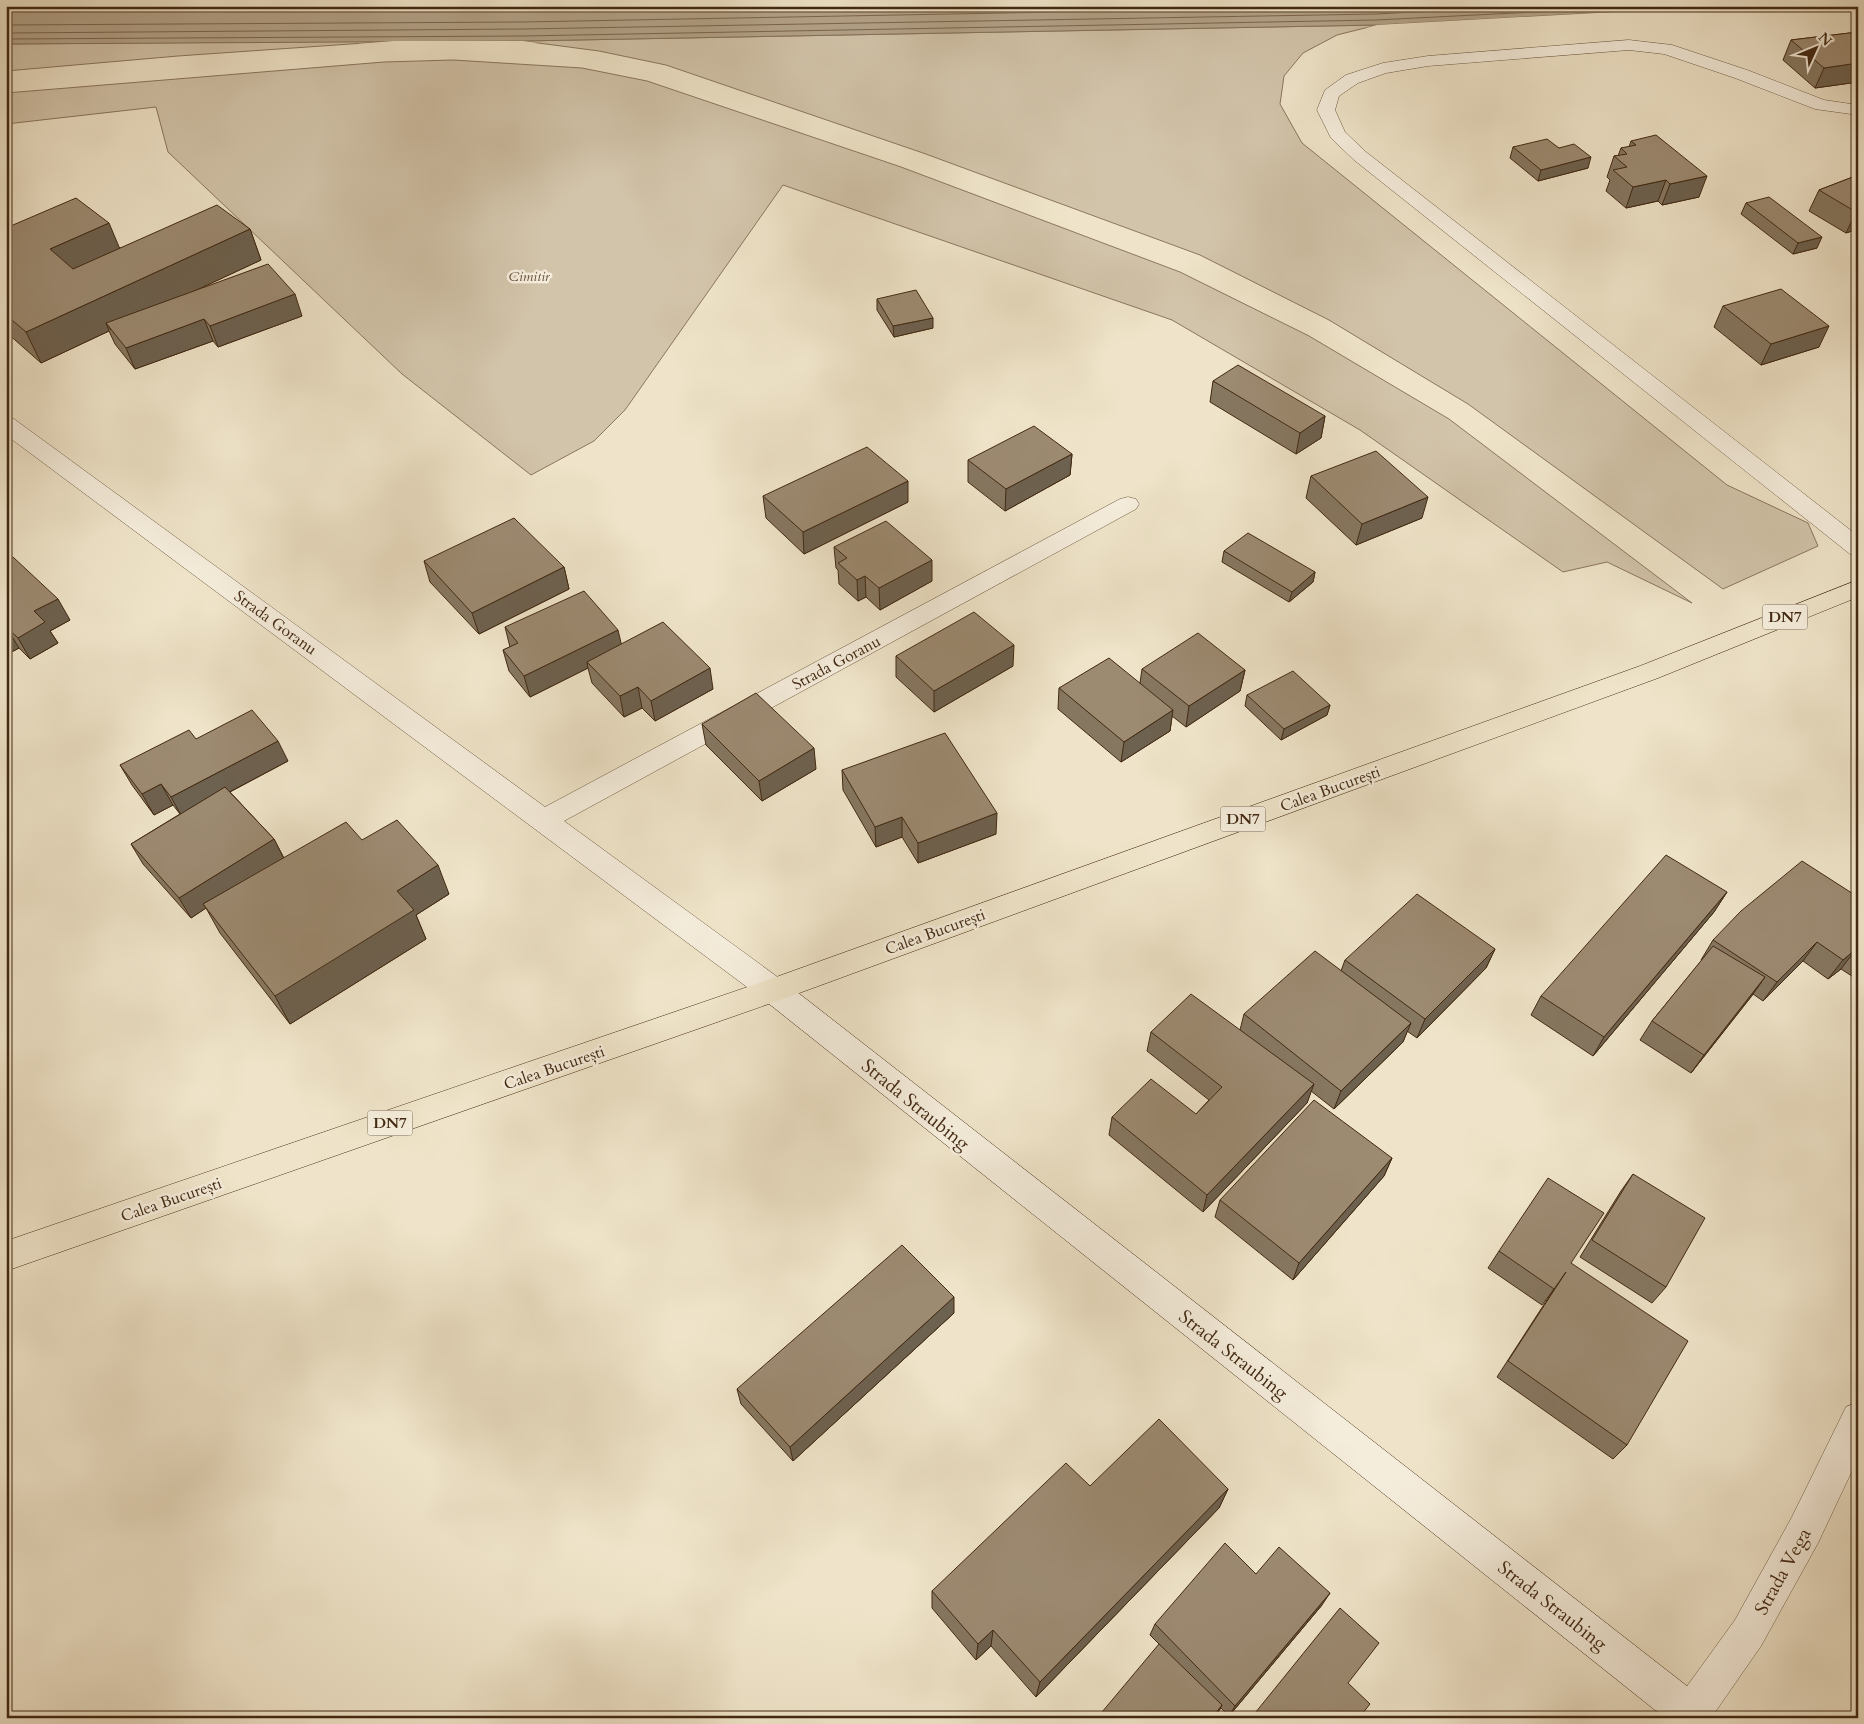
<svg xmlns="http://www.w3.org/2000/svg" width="1864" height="1724" viewBox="0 0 1864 1724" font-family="Cardo,serif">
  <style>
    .green { fill: #d2c4aa; stroke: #8a765e }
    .water { fill: #b4a48b; stroke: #86735b }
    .pier { fill: #efe4c9 }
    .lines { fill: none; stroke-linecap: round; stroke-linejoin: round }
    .shore { stroke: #7b664e; stroke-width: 1 }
    .lane-casing { stroke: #6d5840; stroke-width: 1 }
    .street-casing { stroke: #6d5840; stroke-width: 1 }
    .secondary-casing { stroke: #422912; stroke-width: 1 }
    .highway-casing { stroke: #422912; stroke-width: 1 }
    .lane { fill: #f5eddc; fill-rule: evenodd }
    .street { fill: #f5eddc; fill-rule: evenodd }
    .secondary { fill: #f5eddc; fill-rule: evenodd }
    .highway { fill: #efe4c9; fill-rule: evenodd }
    .wall { fill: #867761; stroke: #422912 }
    .shaded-wall { fill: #6d614f; stroke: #422912 }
    .building { fill: #9c8a71; stroke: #422912 }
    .labels { text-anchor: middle; stroke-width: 5; stroke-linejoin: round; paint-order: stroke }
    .far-park-label { font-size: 14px; font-style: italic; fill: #665038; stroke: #f5eddc }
    .shield { fill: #f5eddc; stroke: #78644f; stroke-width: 1 }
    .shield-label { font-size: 15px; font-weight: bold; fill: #422912 }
    .street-label { font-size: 16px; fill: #422912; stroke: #f5eddc }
    .near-street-label { font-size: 19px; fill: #422912; stroke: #f5eddc }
  </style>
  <rect width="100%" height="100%" fill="#efe4c9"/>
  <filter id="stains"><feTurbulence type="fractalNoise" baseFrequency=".004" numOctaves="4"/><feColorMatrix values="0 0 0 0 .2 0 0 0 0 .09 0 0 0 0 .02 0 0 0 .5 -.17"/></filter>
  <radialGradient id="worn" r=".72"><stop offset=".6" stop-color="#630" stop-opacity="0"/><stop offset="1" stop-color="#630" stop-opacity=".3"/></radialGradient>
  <path class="green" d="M 1377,25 L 1337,35 L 1303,53 L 1284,76 L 1280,104 L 1302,143 L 1727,485 L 1808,523 L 1818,546 L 1723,589 L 1468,404 L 1329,320 L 1200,255 L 923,153 L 666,65 L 599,51 L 523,41 Z
    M 394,41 L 178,56 L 6,71 L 6,44 Z
    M 453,60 L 582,68 L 647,81 L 901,167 L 1180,272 L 1309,336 L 1449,419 L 1692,603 L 1607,562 L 1563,572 L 1360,430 L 1172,320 L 783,185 L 625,410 L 594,441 L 531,475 L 402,374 L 168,152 L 156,107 L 6,124 L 6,93 L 384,62 Z"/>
  <path class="water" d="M 6,6 L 1724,6 L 1377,25 L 523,41 L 6,44 Z"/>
  <path class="pier" d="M 1724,6 L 1727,6 L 1725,9 L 1701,11 L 1366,28 L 1377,25 Z
    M 394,41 L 523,41 L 539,43 L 356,44 Z"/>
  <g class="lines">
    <path class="shore" d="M 6,25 L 523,22 L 1379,6
      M 6,33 L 523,29 L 1376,14 L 1529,6
      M 6,39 L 523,36 L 1376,20 L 1654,6"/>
    <defs>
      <path id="lane" d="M 1629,40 L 1672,45 L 1747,70 L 1824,100 L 1858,105 L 1858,115 L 1815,109 L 1735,78 L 1664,54 L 1629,50 L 1428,66 L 1386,73 L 1358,83 L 1339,96 L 1335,110 L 1345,132 L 1366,152 L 1858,536 L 1858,556 L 1850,554 L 1354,160 L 1331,138 L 1317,110 L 1325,90 L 1346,75 L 1383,63 L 1428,56 Z"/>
      <path id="street" d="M 6,417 L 14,419 L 545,807 L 1120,499 L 1128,497 L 1136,499 L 1139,504 L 1136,509 L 564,821 L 783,981 L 788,990 L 783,999 L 773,1002 L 763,999 L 6,435 Z
        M 1858,1402 L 1858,1458 L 1818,1543 L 1761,1646 L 1711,1718 L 1673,1718 L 1672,1714 L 1677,1700 L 1735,1620 L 1792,1517 L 1846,1407 Z"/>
      <path id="secondary" d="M 773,978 L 783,981 L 1710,1704 L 1715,1718 L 1665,1718 L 763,999 L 758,990 L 763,981 Z"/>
      <path id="highway" d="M 1858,580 L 1858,597 L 1658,678 L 783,999 L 6,1271 L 6,1241 L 765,981 L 1640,666 Z"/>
    </defs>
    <use href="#lane" class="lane-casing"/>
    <use href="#street" class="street-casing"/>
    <use href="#secondary" class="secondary-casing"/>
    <use href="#highway" class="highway-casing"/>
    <use href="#lane" class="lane"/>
    <use href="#street" class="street"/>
    <use href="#secondary" class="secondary"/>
    <use href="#highway" class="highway"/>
  </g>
  <path class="wall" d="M 1858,32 L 1858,82 L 1815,88 L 1783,60 L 1791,40 Z
    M 1631,141 L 1699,197 L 1662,205 L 1658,201 L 1626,208 L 1606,191 L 1610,180 L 1607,177 L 1614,156 L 1618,156 L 1621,148 L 1629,147 Z
    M 1513,147 L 1559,148 L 1588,168 L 1538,181 L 1510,158 Z
    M 1858,175 L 1858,229 L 1846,233 L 1809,211 L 1819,190 Z
    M 1746,203 L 1817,248 L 1793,254 L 1741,214 Z
    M 6,228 L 120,248 L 250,229 L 261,260 L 194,291 L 302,316 L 218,347 L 213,341 L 135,369 L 115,344 L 109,331 L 41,363 L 6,332 Z
    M 877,299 L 933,328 L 894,337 L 877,310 Z
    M 1723,306 L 1819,347 L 1761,365 L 1714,327 Z
    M 1213,381 L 1325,416 L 1321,438 L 1296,454 L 1210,402 Z
    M 1072,454 L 1070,475 L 1005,511 L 968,482 L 968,460 Z
    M 1311,476 L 1422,518 L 1356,545 L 1306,498 Z
    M 763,496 L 908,502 L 804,554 L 766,518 Z
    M 834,547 L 932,581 L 880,610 L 866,597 L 858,601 L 839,584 L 838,570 L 836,568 Z
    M 1224,551 L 1315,572 L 1313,582 L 1289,602 L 1222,562 Z
    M 6,560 L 70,620 L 50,631 L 58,643 L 30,659 L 19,648 L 6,655 Z
    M 424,561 L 564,567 L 569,589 L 479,634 L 430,582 Z
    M 505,627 L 713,689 L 655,721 L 642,708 L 624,717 L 592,683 L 588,668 L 530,697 L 509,671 L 503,650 L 510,647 Z
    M 896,656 L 1013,666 L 934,712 L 896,677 Z
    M 1142,669 L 1245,670 L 1240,691 L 1186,727 L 1172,716 L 1170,731 L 1121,762 L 1058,709 L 1059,688 L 1140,683 Z
    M 1247,695 L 1330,705 L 1327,715 L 1281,740 L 1245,706 Z
    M 702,724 L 816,769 L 762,801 L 706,745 Z
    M 196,739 L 288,761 L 230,792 L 274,839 L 284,858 L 362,840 L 449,894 L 416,915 L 426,939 L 290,1024 L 220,933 L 206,908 L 191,918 L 143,864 L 131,844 L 180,814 L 173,805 L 154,815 L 132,785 L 120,765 Z
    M 842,770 L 996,834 L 918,863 L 902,837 L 876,847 L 843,790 Z
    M 1727,892 L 1714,912 L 1593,1056 L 1531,1015 L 1541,996 Z
    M 1858,897 L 1858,980 L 1841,969 L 1828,979 L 1803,961 L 1763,1001 L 1753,994 L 1691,1073 L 1640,1040 L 1652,1021 L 1702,960 L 1701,960 L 1713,940 Z
    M 1495,949 L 1486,968 L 1417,1038 L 1407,1031 L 1403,1042 L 1334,1109 L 1311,1091 L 1307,1103 L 1203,1212 L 1109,1135 L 1112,1117 L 1196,1114 L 1209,1100 L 1147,1051 L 1151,1032 L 1240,1030 L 1244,1014 L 1341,971 L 1345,960 Z
    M 1392,1158 L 1384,1176 L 1293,1280 L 1215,1217 L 1220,1200 Z
    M 1633,1174 L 1666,1287 L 1652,1303 L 1580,1257 L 1621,1191 Z
    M 1499,1251 L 1571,1263 L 1627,1445 L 1613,1459 L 1497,1377 L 1554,1289 L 1542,1305 L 1488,1268 Z
    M 954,1313 L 793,1461 L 741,1404 L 737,1389 Z
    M 1090,1486 L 1228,1489 L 1219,1508 L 1036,1697 L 991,1646 L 976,1660 L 932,1608 L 932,1591 Z
    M 1256,1574 L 1322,1605 L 1229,1716 L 1221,1708 L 1216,1715 L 1159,1644 L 1150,1635 L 1155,1624 Z"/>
  <path class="shaded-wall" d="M 1858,63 L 1858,82 L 1815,88 L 1824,68 Z
    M 1591,157 L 1588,168 L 1538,181 L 1541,170 Z
    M 1707,176 L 1699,197 L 1662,205 L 1670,184 Z
    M 1666,180 L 1658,201 L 1626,208 L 1633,187 Z
    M 1858,211 L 1858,229 L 1846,233 L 1856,212 Z
    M 109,223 L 122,254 L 64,280 L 50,249 Z
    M 250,229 L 261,260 L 111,330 L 106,323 L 109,331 L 41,363 L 26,332 Z
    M 1822,237 L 1817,248 L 1793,254 L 1798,243 Z
    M 295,294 L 302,316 L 218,347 L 210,326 Z
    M 933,318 L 933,328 L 894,337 L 893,326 Z
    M 204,319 L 213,341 L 135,369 L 126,348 Z
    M 1829,326 L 1819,347 L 1761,365 L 1771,344 Z
    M 1325,416 L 1321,438 L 1296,454 L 1300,433 Z
    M 1072,454 L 1070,475 L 1005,511 L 1006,489 Z
    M 908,481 L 908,502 L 804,554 L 803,532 Z
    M 1428,497 L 1422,518 L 1356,545 L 1362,524 Z
    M 932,560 L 932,581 L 880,610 L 879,588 Z
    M 564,567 L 569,589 L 479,634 L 472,613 Z
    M 1315,572 L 1313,582 L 1289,602 L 1292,592 Z
    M 865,576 L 866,597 L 858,601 L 857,580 Z
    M 58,599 L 70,620 L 50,631 L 58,643 L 30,659 L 18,638 L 34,611 Z
    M 6,627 L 19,648 L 6,655 Z
    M 618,630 L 623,651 L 587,662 L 588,668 L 530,697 L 524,676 Z
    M 1014,645 L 1013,666 L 934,712 L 934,691 Z
    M 710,668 L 713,689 L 655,721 L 651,701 Z
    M 1245,670 L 1240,691 L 1186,727 L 1189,706 Z
    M 638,687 L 642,708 L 624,717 L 620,696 Z
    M 1330,705 L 1327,715 L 1281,740 L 1284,729 Z
    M 1173,710 L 1170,731 L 1121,762 L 1124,742 Z
    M 278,741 L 288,761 L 182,817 L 171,797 Z
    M 814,748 L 816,769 L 762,801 L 759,781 Z
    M 161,784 L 173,805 L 154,815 L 142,794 Z
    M 997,813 L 996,834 L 918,863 L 918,843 Z
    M 902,817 L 902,837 L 876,847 L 875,827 Z
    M 274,839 L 284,859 L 203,904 L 206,908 L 191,918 L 179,898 Z
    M 438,865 L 449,894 L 416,915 L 426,939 L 290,1024 L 275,996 L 397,891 Z
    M 1727,892 L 1714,912 L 1593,1056 L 1604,1037 Z
    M 1817,942 L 1803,961 L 1763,1001 L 1777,982 Z
    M 1495,949 L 1486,968 L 1417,1038 L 1425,1019 Z
    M 1856,949 L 1841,969 L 1828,979 L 1843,960 Z
    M 1765,977 L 1751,997 L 1691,1073 L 1704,1055 Z
    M 1411,1023 L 1403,1042 L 1334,1109 L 1341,1091 Z
    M 1314,1084 L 1307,1103 L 1203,1212 L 1207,1195 Z
    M 1392,1158 L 1384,1176 L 1293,1280 L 1299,1263 Z
    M 954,1297 L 954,1313 L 793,1461 L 790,1447 Z
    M 1228,1489 L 1219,1508 L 1036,1697 L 1040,1682 Z
    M 1330,1593 L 1322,1605 L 1229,1716 L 1235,1706 Z
    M 993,1630 L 991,1646 L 976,1660 L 978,1644 Z
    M 1222,1705 L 1216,1715 L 1214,1718 L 1212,1718 Z"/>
  <path class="building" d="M 1858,32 L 1858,63 L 1824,68 L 1791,40 Z
    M 1656,135 L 1707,176 L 1670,184 L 1666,180 L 1633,187 L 1613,170 L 1627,167 L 1614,156 L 1627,154 L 1621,148 L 1636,145 L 1631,141 Z
    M 1547,139 L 1559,148 L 1574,144 L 1591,157 L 1541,170 L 1513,147 Z
    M 1858,175 L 1858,211 L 1856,212 L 1819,190 Z
    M 1769,197 L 1822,237 L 1798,243 L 1746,203 Z
    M 76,198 L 109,223 L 50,249 L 73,269 L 217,205 L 250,229 L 26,332 L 6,315 L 6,228 Z
    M 268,264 L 295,294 L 210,326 L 204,319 L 126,348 L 106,323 Z
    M 1781,289 L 1829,326 L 1771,344 L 1723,306 Z
    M 916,290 L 933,318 L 893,326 L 877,299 Z
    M 1238,365 L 1325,416 L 1300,433 L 1213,381 Z
    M 1034,426 L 1072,454 L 1006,489 L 968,460 Z
    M 867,447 L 908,481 L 803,532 L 763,496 Z
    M 1376,451 L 1428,497 L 1362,524 L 1311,476 Z
    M 514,518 L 564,567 L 472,613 L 424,561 Z
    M 886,521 L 932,560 L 879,588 L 865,576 L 857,580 L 838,563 L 847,558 L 834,547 Z
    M 1248,533 L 1315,572 L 1292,592 L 1224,551 Z
    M 13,557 L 58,599 L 34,611 L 45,622 L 18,638 L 6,627 L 6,560 Z
    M 584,591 L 618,630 L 524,676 L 503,650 L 518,643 L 505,627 Z
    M 974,612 L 1014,645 L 934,691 L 896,656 Z
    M 663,622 L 710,668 L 651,701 L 638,687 L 620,696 L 587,662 Z
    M 1198,633 L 1245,670 L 1189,706 L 1142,669 Z
    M 1109,658 L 1173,710 L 1124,742 L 1059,688 Z
    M 1293,671 L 1330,705 L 1284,729 L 1247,695 Z
    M 756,693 L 814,748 L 759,781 L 702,724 Z
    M 252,710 L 278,741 L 171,797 L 161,784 L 142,794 L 120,765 L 189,730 L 196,739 Z
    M 945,733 L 997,813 L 918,843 L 902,817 L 875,827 L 842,770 Z
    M 225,787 L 274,839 L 179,898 L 131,844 Z
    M 397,820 L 438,865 L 397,891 L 414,910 L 275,996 L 203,904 L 346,822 L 362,840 Z
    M 1666,855 L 1727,892 L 1604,1037 L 1541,996 Z
    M 1802,861 L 1858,897 L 1858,950 L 1856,949 L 1843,960 L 1817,942 L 1777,982 L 1713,940 L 1741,911 Z
    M 1417,894 L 1495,949 L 1425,1019 L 1345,960 Z
    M 1713,946 L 1765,977 L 1704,1055 L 1652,1021 Z
    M 1315,951 L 1411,1023 L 1341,1091 L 1244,1014 Z
    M 1191,994 L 1314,1084 L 1207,1195 L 1112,1117 L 1151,1079 L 1196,1114 L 1222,1087 L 1151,1032 Z
    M 1314,1100 L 1392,1158 L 1299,1263 L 1220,1200 Z
    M 1633,1174 L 1705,1218 L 1666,1287 L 1592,1240 Z
    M 1548,1178 L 1604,1213 L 1571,1263 L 1688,1341 L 1627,1445 L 1508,1361 L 1566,1272 L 1554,1289 L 1499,1251 Z
    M 902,1245 L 954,1297 L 790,1447 L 737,1389 Z
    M 1159,1419 L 1228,1489 L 1040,1682 L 993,1630 L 978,1644 L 932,1591 L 1066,1463 L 1090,1486 Z
    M 1225,1543 L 1256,1574 L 1279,1547 L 1330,1593 L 1235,1706 L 1155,1624 Z
    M 1340,1608 L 1379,1643 L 1348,1683 L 1370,1704 L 1359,1718 L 1251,1718 Z
    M 1159,1644 L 1222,1705 L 1212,1718 L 1097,1718 Z"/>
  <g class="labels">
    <g class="far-park-label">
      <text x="529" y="281">Cimitir</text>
    </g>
    <g class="shield">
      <rect x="1762.5" y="604.5" width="45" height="25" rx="4"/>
      <rect x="1220.5" y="806.5" width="45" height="25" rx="4"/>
      <rect x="367.5" y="1110.5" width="45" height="25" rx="4"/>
    </g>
    <g class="shield-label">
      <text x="1785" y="622">DN7</text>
      <text x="1243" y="824">DN7</text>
      <text x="390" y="1128">DN7</text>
    </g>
    <g class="street-label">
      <text transform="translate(276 622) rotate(36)" y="6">Strada Goranu</text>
      <text transform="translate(836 662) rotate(-28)" y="6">Strada Goranu</text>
      <text transform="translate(1330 788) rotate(-20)" y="6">Calea București</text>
      <text transform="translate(935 931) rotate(-20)" y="6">Calea București</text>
      <text transform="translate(554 1067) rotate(-19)" y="6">Calea București</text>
      <text transform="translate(171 1199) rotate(-19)" y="6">Calea București</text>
    </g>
    <g class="near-street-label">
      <text transform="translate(916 1104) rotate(39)" y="7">Strada Straubing</text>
      <text transform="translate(1234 1354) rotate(38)" y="7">Strada Straubing</text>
      <text transform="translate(1782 1571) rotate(-61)" y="7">Strada Vega</text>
      <text transform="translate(1553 1605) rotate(38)" y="7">Strada Straubing</text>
    </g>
  </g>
  <rect width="1864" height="1724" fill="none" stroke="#efe4c9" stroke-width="25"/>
  <rect x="8" y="8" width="1849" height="1709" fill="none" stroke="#422912" stroke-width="2.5"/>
  <rect x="12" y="12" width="1839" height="1699" fill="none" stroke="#422912"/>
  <g transform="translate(1816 48) rotate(46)" stroke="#f5eddc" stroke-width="4" paint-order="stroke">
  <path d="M0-4L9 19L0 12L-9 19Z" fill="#422912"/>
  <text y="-8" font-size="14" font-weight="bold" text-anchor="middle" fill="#422912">N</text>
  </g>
  <rect width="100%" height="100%" filter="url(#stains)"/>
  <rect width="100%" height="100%" fill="url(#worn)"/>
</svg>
